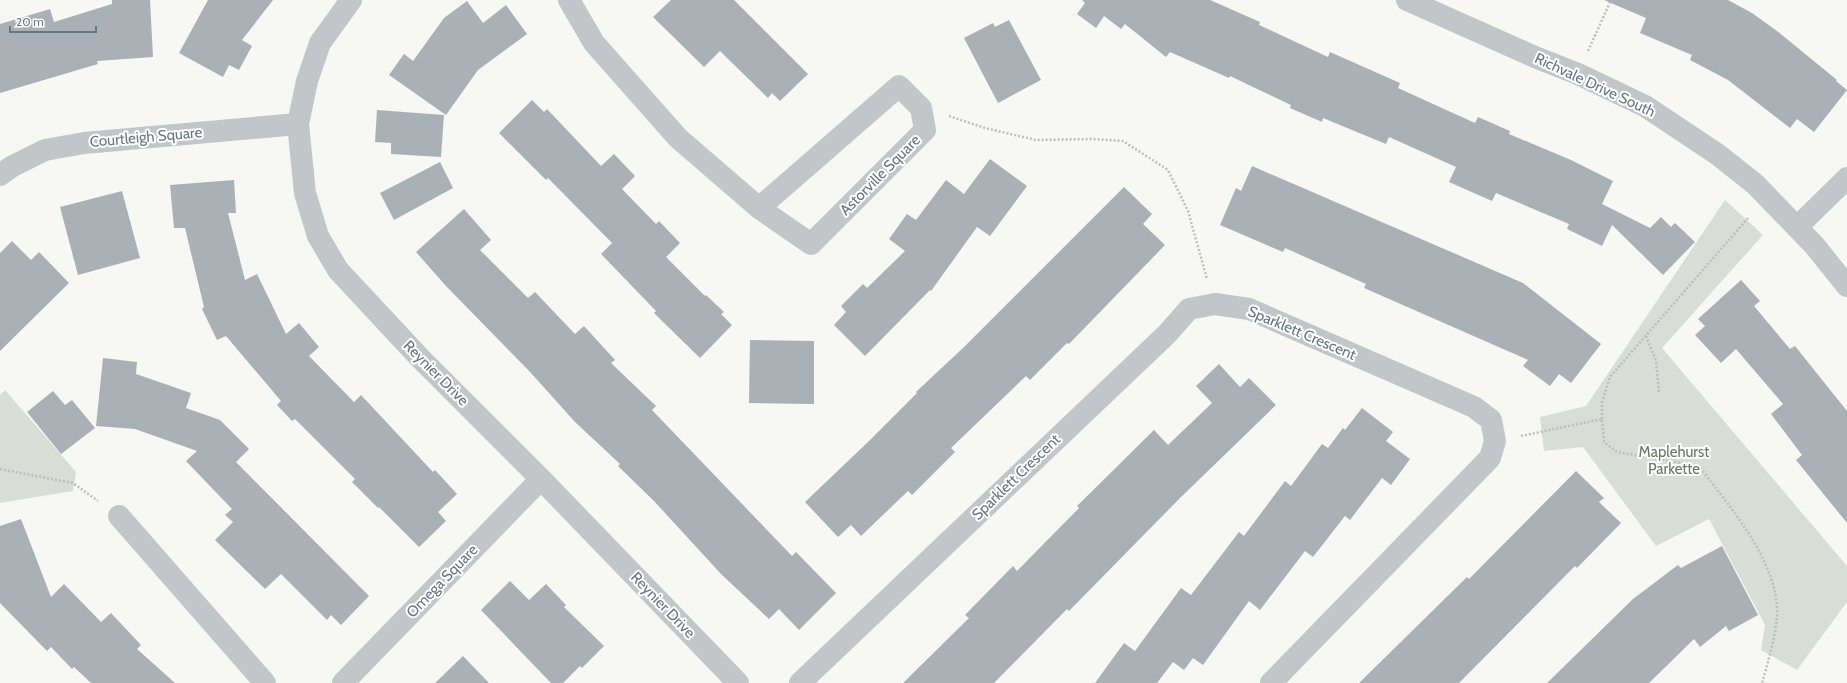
<svg xmlns="http://www.w3.org/2000/svg" width="1847" height="683" viewBox="0 0 1847 683" font-family="Cabin,sans-serif">
  <style>
    .green { fill: #d8ded5 }
    .building { fill: #a9b1b6 }
    .lines { fill: none; stroke-linecap: round; stroke-linejoin: round }
    .path { stroke: #bcbec0; stroke-width: 2.5; stroke-dasharray: 2 2; stroke-linecap: butt }
    .minor { stroke: #c2c6c9; stroke-width: 22 }
    .labels { text-anchor: middle; stroke-width: 4; stroke-linejoin: round; paint-order: stroke }
    .street-label { font-size: 15px; fill: #667684; stroke: #fff }
    .park-label { font-size: 15px; fill: #697b65; stroke: #fff }
  </style>
  <rect width="100%" height="100%" fill="#f7f7f4"/>
  <path class="green" d="M 1725,200 L 1763,235 L 1662,348 L 1847,566 L 1847,602 L 1797,670 L 1761,650 L 1765,625 L 1709,519 L 1656,546 L 1583,447 L 1544,451 L 1540,417 L 1586,406 Z
    M 5,390 L 76,472 L 73,491 L 0,503 L 0,395 Z"/>
  <path class="building" d="M 112,0 L 150,0 L 153,57 L 97,61 L 98,64 L 0,93 L 0,24 L 50,9 L 54,22 L 112,4 Z
    M 208,0 L 273,0 L 242,40 L 252,46 L 239,70 L 229,65 L 223,77 L 179,53 Z
    M 671,0 L 734,0 L 808,74 L 780,101 L 772,93 L 768,98 L 720,51 L 704,67 L 653,17 Z
    M 1082,0 L 1210,0 L 1260,22 L 1259,25 L 1328,57 L 1330,52 L 1400,83 L 1398,88 L 1475,123 L 1478,117 L 1510,131 L 1509,134 L 1571,160 L 1613,181 L 1602,204 L 1650,228 L 1661,217 L 1671,227 L 1675,223 L 1695,242 L 1663,275 L 1612,225 L 1602,246 L 1567,229 L 1569,224 L 1496,193 L 1492,201 L 1449,182 L 1456,167 L 1389,137 L 1386,144 L 1323,118 L 1322,122 L 1290,108 L 1291,105 L 1230,76 L 1229,78 L 1170,52 L 1166,57 L 1125,24 L 1121,29 L 1104,16 L 1096,28 L 1077,14 L 1085,3 Z
    M 1604,0 L 1728,0 L 1752,13 L 1777,31 L 1837,80 L 1836,81 L 1847,90 L 1814,132 L 1797,119 L 1790,128 L 1728,80 L 1690,60 L 1692,55 L 1640,33 L 1646,18 Z
    M 467,1 L 483,23 L 506,5 L 527,34 L 478,70 L 446,115 L 389,75 L 404,54 L 413,61 L 444,18 Z
    M 1009,20 L 1041,80 L 998,103 L 964,38 L 993,23 L 995,27 Z
    M 532,100 L 544,112 L 547,109 L 601,166 L 614,154 L 635,176 L 622,189 L 656,224 L 659,221 L 680,243 L 666,257 L 705,296 L 706,295 L 724,312 L 721,314 L 732,325 L 700,358 L 654,313 L 656,311 L 601,254 L 612,243 L 548,178 L 546,180 L 499,133 Z
    M 377,110 L 444,115 L 441,157 L 391,154 L 391,143 L 375,142 Z
    M 990,159 L 1027,186 L 990,236 L 977,227 L 931,291 L 930,290 L 865,356 L 834,325 L 846,312 L 841,306 L 863,284 L 867,288 L 905,251 L 889,239 L 907,214 L 916,220 L 946,180 L 964,194 Z
    M 440,162 L 453,188 L 394,220 L 380,193 Z
    M 1252,166 L 1523,283 L 1601,344 L 1571,383 L 1559,374 L 1550,386 L 1523,366 L 1528,360 L 1364,288 L 1366,284 L 1285,248 L 1283,252 L 1220,225 L 1236,188 L 1241,191 Z
    M 234,180 L 236,213 L 228,213 L 245,280 L 257,274 L 286,334 L 299,323 L 319,347 L 309,356 L 354,402 L 361,395 L 433,472 L 435,470 L 457,494 L 438,512 L 446,521 L 419,547 L 379,507 L 378,508 L 352,482 L 355,479 L 295,419 L 292,421 L 277,405 L 281,401 L 226,336 L 217,340 L 202,309 L 204,307 L 185,228 L 174,228 L 170,185 Z
    M 1124,187 L 1152,214 L 1143,224 L 1165,245 L 1069,344 L 1067,343 L 1030,380 L 1026,376 L 951,448 L 955,452 L 912,495 L 908,491 L 861,536 L 851,525 L 838,537 L 805,502 L 868,442 L 917,393 L 916,392 L 964,347 Z
    M 122,191 L 140,258 L 78,275 L 60,207 Z
    M 464,209 L 491,240 L 480,250 L 528,298 L 535,292 L 575,334 L 584,326 L 615,360 L 611,363 L 656,406 L 652,410 L 792,556 L 796,552 L 836,593 L 799,630 L 779,609 L 769,619 L 721,574 L 654,501 L 618,466 L 620,464 L 575,422 L 531,373 L 446,286 L 416,252 Z
    M 12,241 L 31,260 L 39,252 L 69,283 L 0,351 L 0,253 Z
    M 1741,280 L 1760,301 L 1754,306 L 1790,349 L 1795,346 L 1847,411 L 1847,523 L 1796,460 L 1802,455 L 1771,414 L 1783,404 L 1736,349 L 1721,363 L 1695,335 L 1705,326 L 1698,319 Z
    M 750,340 L 814,341 L 814,404 L 749,403 Z
    M 103,358 L 137,362 L 136,374 L 191,393 L 186,408 L 220,420 L 249,449 L 236,462 L 369,596 L 341,625 L 331,615 L 327,620 L 281,574 L 265,589 L 215,540 L 233,522 L 225,515 L 232,509 L 186,461 L 197,451 L 135,429 L 96,426 Z
    M 1219,364 L 1240,387 L 1249,378 L 1276,405 L 1180,498 L 1069,611 L 1067,609 L 994,683 L 903,683 L 969,618 L 965,615 L 1013,566 L 1017,571 L 1079,508 L 1077,506 L 1154,430 L 1168,445 L 1212,403 L 1196,386 Z
    M 53,391 L 65,405 L 72,400 L 95,428 L 61,454 L 27,412 Z
    M 1362,408 L 1393,432 L 1386,441 L 1410,459 L 1391,485 L 1382,478 L 1350,520 L 1345,516 L 1313,557 L 1305,551 L 1260,610 L 1249,601 L 1203,665 L 1193,658 L 1184,670 L 1173,662 L 1157,683 L 1095,683 L 1124,643 L 1135,651 L 1181,588 L 1191,595 L 1239,532 L 1244,536 L 1285,481 L 1291,486 L 1322,444 L 1328,448 L 1343,428 L 1345,430 Z
    M 1576,471 L 1604,498 L 1599,502 L 1621,523 L 1577,568 L 1575,566 L 1459,683 L 1359,683 L 1467,577 L 1469,579 Z
    M 21,519 L 51,597 L 64,584 L 101,622 L 111,613 L 141,645 L 137,649 L 175,683 L 91,683 L 74,667 L 72,669 L 51,647 L 47,651 L 0,603 L 0,526 Z
    M 1722,546 L 1758,615 L 1729,631 L 1726,626 L 1700,647 L 1694,639 L 1649,683 L 1547,683 L 1633,599 L 1678,565 L 1681,568 Z
    M 510,581 L 529,600 L 546,584 L 566,605 L 564,607 L 604,646 L 582,668 L 580,666 L 563,683 L 551,683 L 481,610 Z
    M 463,656 L 489,683 L 435,683 Z"/>
  <g class="lines">
    <path class="path" d="M 1588,51 L 1611,0
      M 949,116 L 985,128 L 1036,140 L 1093,139 L 1123,141 L 1168,170 L 1188,211 L 1207,279
      M 1646,336 L 1656,361 L 1659,393
      M 1602,419 L 1602,402 L 1610,377 L 1748,218
      M 1521,436 L 1602,419 L 1604,442 L 1617,452 L 1699,466 C 1729,506 1780,563 1777,617 C 1775,639 1768,662 1762,683
      M 0,469 L 73,483 L 98,501"/>
    <path class="minor" d="M 351,0 L 320,43 L 307,81 L 298,124 L 305,193 L 318,236 L 338,270 L 419,357 L 541,479 L 738,683
      M 569,0 L 594,43 L 678,138 L 759,208 L 811,244 L 925,130 L 921,108 L 899,86 L 759,208
      M 1407,0 L 1535,57 L 1578,74 L 1645,106 L 1717,154 L 1755,184 L 1814,245 L 1847,286
      M 0,175 L 11,167 L 45,150 L 84,143 L 298,124
      M 1797,227 L 1847,178
      M 119,516 L 265,683
      M 343,683 L 541,479
      M 800,683 L 1167,334 L 1189,309 L 1215,304 L 1249,309 L 1474,407 L 1491,420 L 1495,441 L 1490,458 L 1271,683"/>
  </g>
  <g class="labels">
    <g class="street-label">
      <text transform="translate(1595 85) rotate(25)" y="5">Richvale Drive South</text>
      <text transform="translate(146 137) rotate(-5)" y="5">Courtleigh Square</text>
      <text transform="translate(880 175) rotate(-45)" y="5">Astorville Square</text>
      <text transform="translate(1302 333) rotate(23)" y="5">Sparklett Crescent</text>
      <text transform="translate(436 373) rotate(45)" y="5">Reynier Drive</text>
      <text transform="translate(1016 477) rotate(-44)" y="5">Sparklett Crescent</text>
      <text transform="translate(442 581) rotate(-46)" y="5">Omega Square</text>
      <text transform="translate(663 605) rotate(46)" y="5">Reynier Drive</text>
    </g>
    <g class="park-label">
      <text x="1674" y="457">Maplehurst<tspan x="1674" dy="17">Parkette</tspan></text>
    </g>
  </g>
  <path d="M10 26v6h86v-6" fill="none" stroke="#667684" stroke-width="2"/>
  <text x="16" y="26" font-size="12" fill="#667684" stroke="#ffffff" stroke-width="3" paint-order="stroke">20 m</text>
</svg>
